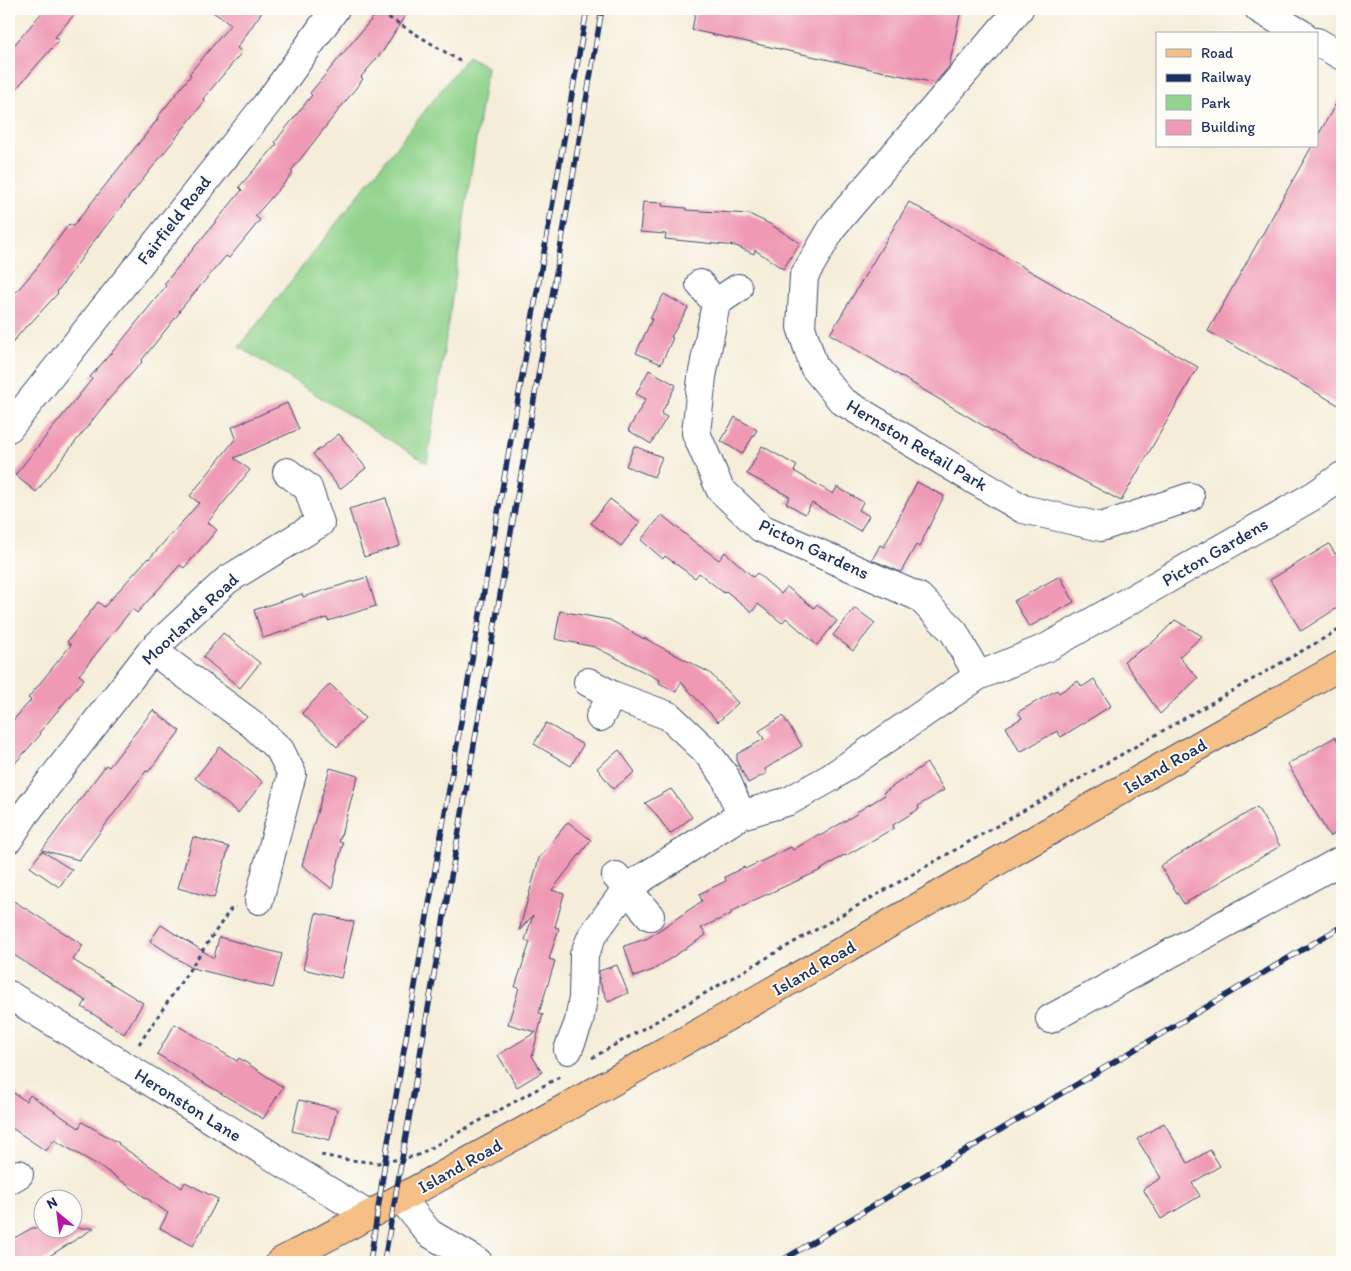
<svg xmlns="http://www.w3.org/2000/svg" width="1351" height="1271" viewBox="0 0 1351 1271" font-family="Itim,sans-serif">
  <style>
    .green { fill: #91d38c; stroke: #568175 }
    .building { fill: #ef99b4 }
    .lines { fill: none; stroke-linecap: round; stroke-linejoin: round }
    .minor-casing { stroke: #3c4c70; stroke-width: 30 }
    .major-casing { stroke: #3c4c70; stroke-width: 30 }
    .path { stroke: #3c4c70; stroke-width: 3; stroke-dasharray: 4 4; stroke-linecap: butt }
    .minor { stroke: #fff; stroke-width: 28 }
    .major { stroke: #f5bf86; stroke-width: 28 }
    .rail-casing { stroke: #1b2f5e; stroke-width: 5.5 }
    .rail { stroke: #fdfcf7; stroke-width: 4; stroke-dasharray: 11; stroke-linecap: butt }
    .labels { text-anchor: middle; stroke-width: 4; stroke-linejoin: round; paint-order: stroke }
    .street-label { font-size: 18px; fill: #1b2f5e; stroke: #fdfcf7 }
  </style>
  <rect width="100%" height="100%" fill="#fdfcf7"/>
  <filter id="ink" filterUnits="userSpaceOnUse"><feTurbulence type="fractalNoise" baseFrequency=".02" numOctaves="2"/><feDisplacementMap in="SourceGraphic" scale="10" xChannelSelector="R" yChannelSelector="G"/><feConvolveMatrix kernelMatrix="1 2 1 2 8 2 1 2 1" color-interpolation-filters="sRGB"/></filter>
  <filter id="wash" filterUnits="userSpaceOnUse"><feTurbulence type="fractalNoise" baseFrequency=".0096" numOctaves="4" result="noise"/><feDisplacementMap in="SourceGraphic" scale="20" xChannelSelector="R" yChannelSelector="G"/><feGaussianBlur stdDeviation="1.12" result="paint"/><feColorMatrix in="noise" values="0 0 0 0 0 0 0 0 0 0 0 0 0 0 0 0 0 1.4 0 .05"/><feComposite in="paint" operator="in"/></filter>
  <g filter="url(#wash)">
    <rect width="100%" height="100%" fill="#f5edd9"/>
    <path class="green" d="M 468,56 L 487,67 L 427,463 L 239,347 Z"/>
    <g id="blocks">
      <path class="building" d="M 45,9 L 79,9 L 55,37 L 59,40 L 9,97 L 9,51 Z
        M 208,9 L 264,9 L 237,48 L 242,52 L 203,99 L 205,101 L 94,241 L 57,292 L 58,293 L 27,327 L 26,326 L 9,347 L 9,300 L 36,269 L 69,224 L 73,226 L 158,119 L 157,118 L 191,75 L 189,74 L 231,24 Z
        M 380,9 L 409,9 L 383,51 L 361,77 L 363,79 L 291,171 L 293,173 L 255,216 L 260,220 L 229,258 L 226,256 L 179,311 L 180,312 L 141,361 L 142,362 L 109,399 L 36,492 L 15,475 L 92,379 L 90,377 L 120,343 L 166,286 L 164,284 L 242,190 L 239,187 L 277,144 L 275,142 L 312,95 L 310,93 Z
        M 696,9 L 961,9 L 949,67 L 935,83 L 692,30 Z
        M 1342,93 L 1342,407 L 1208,331 L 1312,146 L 1317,146 L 1317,137 Z
        M 643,202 L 663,203 L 662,206 L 686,208 L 686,210 L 749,214 L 770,224 L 800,243 L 783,269 L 755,250 L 754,254 L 736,246 L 665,239 L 666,234 L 640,232 Z
        M 909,202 L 1198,367 L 1121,501 L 1019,447 L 830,334 Z
        M 664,294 L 688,308 L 671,337 L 673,338 L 661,364 L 636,353 L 652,319 L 650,318 Z
        M 649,370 L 676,385 L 661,414 L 667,417 L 651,444 L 628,430 L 646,399 L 636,394 Z
        M 287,403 L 299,429 L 234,458 L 250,470 L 208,522 L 217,530 L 184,568 L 180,565 L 137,613 L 132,609 L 79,675 L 84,679 L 39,733 L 41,734 L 9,770 L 9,725 L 31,700 L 28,698 L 71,645 L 67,642 L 98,602 L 104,607 L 148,558 L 149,559 L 199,503 L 190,496 L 236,438 L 232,427 Z
        M 735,417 L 757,430 L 742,454 L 721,441 Z
        M 339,434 L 366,468 L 340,489 L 313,454 Z
        M 634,446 L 662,457 L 654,477 L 626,466 Z
        M 762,446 L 797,466 L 794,471 L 833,494 L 837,487 L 863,502 L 859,510 L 869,516 L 860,531 L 812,503 L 805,514 L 786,503 L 790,497 L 747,474 Z
        M 917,482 L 944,496 L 919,547 L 916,545 L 901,572 L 872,560 L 880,545 L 884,547 Z
        M 386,498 L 400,546 L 364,557 L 349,509 Z
        M 610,499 L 640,522 L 621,546 L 591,523 Z
        M 662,515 L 697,544 L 719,560 L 725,552 L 753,577 L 757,573 L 781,594 L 787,587 L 814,608 L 817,604 L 837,621 L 817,645 L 786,618 L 782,623 L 758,604 L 752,612 L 726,591 L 724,593 L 699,573 L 695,578 L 665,556 L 663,559 L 641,540 Z
        M 1329,544 L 1335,554 L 1342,549 L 1342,605 L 1301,631 L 1270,580 Z
        M 1060,576 L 1074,602 L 1029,627 L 1014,601 Z
        M 367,577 L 376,606 L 328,621 L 327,618 L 263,638 L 254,610 L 302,594 L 303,597 Z
        M 855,608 L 875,623 L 853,651 L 833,635 Z
        M 560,611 L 610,620 L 644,639 L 644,638 L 710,673 L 738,703 L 718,722 L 681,682 L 676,692 L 659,683 L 660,680 L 595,647 L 555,639 Z
        M 1175,620 L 1202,636 L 1179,657 L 1198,678 L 1160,714 L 1124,661 L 1153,642 Z
        M 223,633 L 260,663 L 240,688 L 203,657 Z
        M 1094,679 L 1111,706 L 1061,737 L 1057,731 L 1020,752 L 1006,727 L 1022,718 L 1018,712 L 1057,690 L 1059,693 L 1078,681 L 1082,687 Z
        M 330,684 L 365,718 L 337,747 L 302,713 Z
        M 153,710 L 180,731 L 148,772 L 146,771 L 79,860 L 42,850 L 106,765 L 109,767 Z
        M 783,716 L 802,746 L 765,769 L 767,773 L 748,783 L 737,762 L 737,754 L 764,739 L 759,731 Z
        M 546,723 L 583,745 L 571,766 L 534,744 Z
        M 1335,737 L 1342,750 L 1342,829 L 1330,837 L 1288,764 Z
        M 220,747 L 263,782 L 238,813 L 195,778 Z
        M 619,750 L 635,772 L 613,789 L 597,768 Z
        M 927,763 L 944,790 L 918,806 L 919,809 L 893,825 L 894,828 L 845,856 L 844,855 L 819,871 L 752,901 L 731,912 L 731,914 L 701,928 L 706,935 L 653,970 L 634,977 L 624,946 L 648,938 L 702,901 L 699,894 L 726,881 L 725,877 L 744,867 L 745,869 L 791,847 L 793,850 L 819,834 L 820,836 L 858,813 L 857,812 L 885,795 L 883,793 Z
        M 330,768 L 358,776 L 339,842 L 343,843 L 332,889 L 302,865 Z
        M 671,789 L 692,817 L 670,834 L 655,813 L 645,803 Z
        M 1257,807 L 1280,846 L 1184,904 L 1160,866 Z
        M 568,822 L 591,840 L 552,890 L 564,894 L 555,927 L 559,928 L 549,959 L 555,961 L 539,1013 L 543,1014 L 532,1056 L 542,1072 L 517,1087 L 498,1055 L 536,1032 L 508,1024 L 519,988 L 515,987 L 530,942 L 525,940 L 533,915 L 519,931 L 539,858 Z
        M 193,837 L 229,847 L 214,898 L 178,888 Z
        M 42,851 L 72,870 L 59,887 L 30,867 Z
        M 9,898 L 83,945 L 73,960 L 143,1003 L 124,1034 L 82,1007 L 86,1001 L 9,952 Z
        M 316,913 L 354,922 L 341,978 L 303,969 Z
        M 161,925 L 214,958 L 219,937 L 282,954 L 273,988 L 192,968 L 150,941 Z
        M 617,965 L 628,993 L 608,1002 L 599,980 L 599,971 Z
        M 175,1024 L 237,1061 L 239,1058 L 283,1087 L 263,1119 L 157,1054 Z
        M 9,1090 L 26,1101 L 30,1095 L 79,1128 L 82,1122 L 119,1143 L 118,1144 L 182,1188 L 185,1182 L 218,1199 L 193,1246 L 160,1228 L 168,1213 L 101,1167 L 54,1140 L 46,1151 L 9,1126 Z
        M 299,1100 L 337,1109 L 330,1140 L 292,1131 Z
        M 1164,1123 L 1188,1163 L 1210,1150 L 1220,1166 L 1192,1183 L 1200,1196 L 1161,1219 L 1143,1189 L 1161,1178 L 1137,1139 Z
        M 32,1228 L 94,1228 L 40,1262 L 9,1262 L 9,1241 Z"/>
    </g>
  </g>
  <g filter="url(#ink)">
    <use href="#blocks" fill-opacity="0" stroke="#3c4c70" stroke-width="1"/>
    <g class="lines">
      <defs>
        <path id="minor" d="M 1019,9 L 834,225 L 804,276 L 801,327 L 814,367 L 842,401 L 1023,509 L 1101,527 L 1190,497
          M 1259,9 L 1302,34
          M 1317,42 L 1342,56
          M 700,284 L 716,303 L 702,377 L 696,433 L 720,489 L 761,528 L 919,597 L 954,632 L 978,676
          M 716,303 L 738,288
          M 9,428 L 273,96 L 335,9
          M 152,650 L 252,724 L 280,750 L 292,774 L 259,900
          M 588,682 L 612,695 L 669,716 L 705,750 L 725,776 L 741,815
          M 600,717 L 612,695
          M 9,839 L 25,814 L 152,650 L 227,580 L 320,523 L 308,488 L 287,472
          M 616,876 L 650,916
          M 9,995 L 368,1215
          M 1050,1019 L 1342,860
          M 568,1050 L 579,1022 L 583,998 L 584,955 L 592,936 L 627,888 L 741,815 L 789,801 L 830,778 L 978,676 L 1048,647 L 1315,495 L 1342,476
          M 9,1180 L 19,1174
          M 402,1199 L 429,1233 L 478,1262"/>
        <path id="major" d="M 280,1262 C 543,1125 799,976 1055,828 C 1150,773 1246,719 1342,665"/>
      </defs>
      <use href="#minor" class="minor-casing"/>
      <use href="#major" class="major-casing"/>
      <path class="path" d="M 375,9 L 463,63
        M 139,1044 L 230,910 L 236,908
        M 592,1058 L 1342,628
        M 321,1155 L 341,1159 L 378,1163 L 416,1156 L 563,1075"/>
      <use href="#minor" class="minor"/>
      <use href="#major" class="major"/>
      <defs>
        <path id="rail" d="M 370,1262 L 388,1142 L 447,801 L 587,9
          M 384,1262 L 602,9
          M 779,1262 L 1342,926"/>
      </defs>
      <use href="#rail" class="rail-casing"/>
      <use href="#rail" class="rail"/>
    </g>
  </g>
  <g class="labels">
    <g class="street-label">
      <text transform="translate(174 220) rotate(-52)" y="6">Fairfield Road</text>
      <text transform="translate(917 445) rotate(31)" y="6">Hernston Retail Park</text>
      <text transform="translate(814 549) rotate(25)" y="6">Picton Gardens</text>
      <text transform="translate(1215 552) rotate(-30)" y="6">Picton Gardens</text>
      <text transform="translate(190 619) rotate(-43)" y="6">Moorlands Road</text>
      <text transform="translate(1165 766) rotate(-30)" y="6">Island Road</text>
      <text transform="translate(814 968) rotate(-30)" y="6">Island Road</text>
      <text transform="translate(188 1105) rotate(32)" y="6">Heronston Lane</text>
      <text transform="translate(460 1166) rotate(-29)" y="6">Island Road</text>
    </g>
  </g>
  <rect width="1351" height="1271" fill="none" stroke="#fdfcf7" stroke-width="30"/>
  <rect x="1156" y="32" width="162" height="115" fill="#fdfcf7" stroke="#a3aaba"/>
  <rect x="1166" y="49" width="25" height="8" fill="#f5bf86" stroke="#a3aaba"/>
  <text x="1201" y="58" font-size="15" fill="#1b2f5e">Road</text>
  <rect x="1166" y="74" width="25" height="8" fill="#1b2f5e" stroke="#a3aaba"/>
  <text x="1201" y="82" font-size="15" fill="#1b2f5e">Railway</text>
  <rect x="1166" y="95" width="25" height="15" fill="#91d38c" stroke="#a3aaba"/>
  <text x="1201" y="108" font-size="15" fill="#1b2f5e">Park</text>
  <rect x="1166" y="120" width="25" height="15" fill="#ef99b4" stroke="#a3aaba"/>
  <text x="1201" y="132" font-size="15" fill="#1b2f5e">Building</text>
  <g transform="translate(58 1214) rotate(331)"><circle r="24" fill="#fdfcf7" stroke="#a3aaba"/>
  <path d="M0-4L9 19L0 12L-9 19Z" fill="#b5179e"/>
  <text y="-8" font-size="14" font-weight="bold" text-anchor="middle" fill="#1b2f5e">N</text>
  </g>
</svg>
